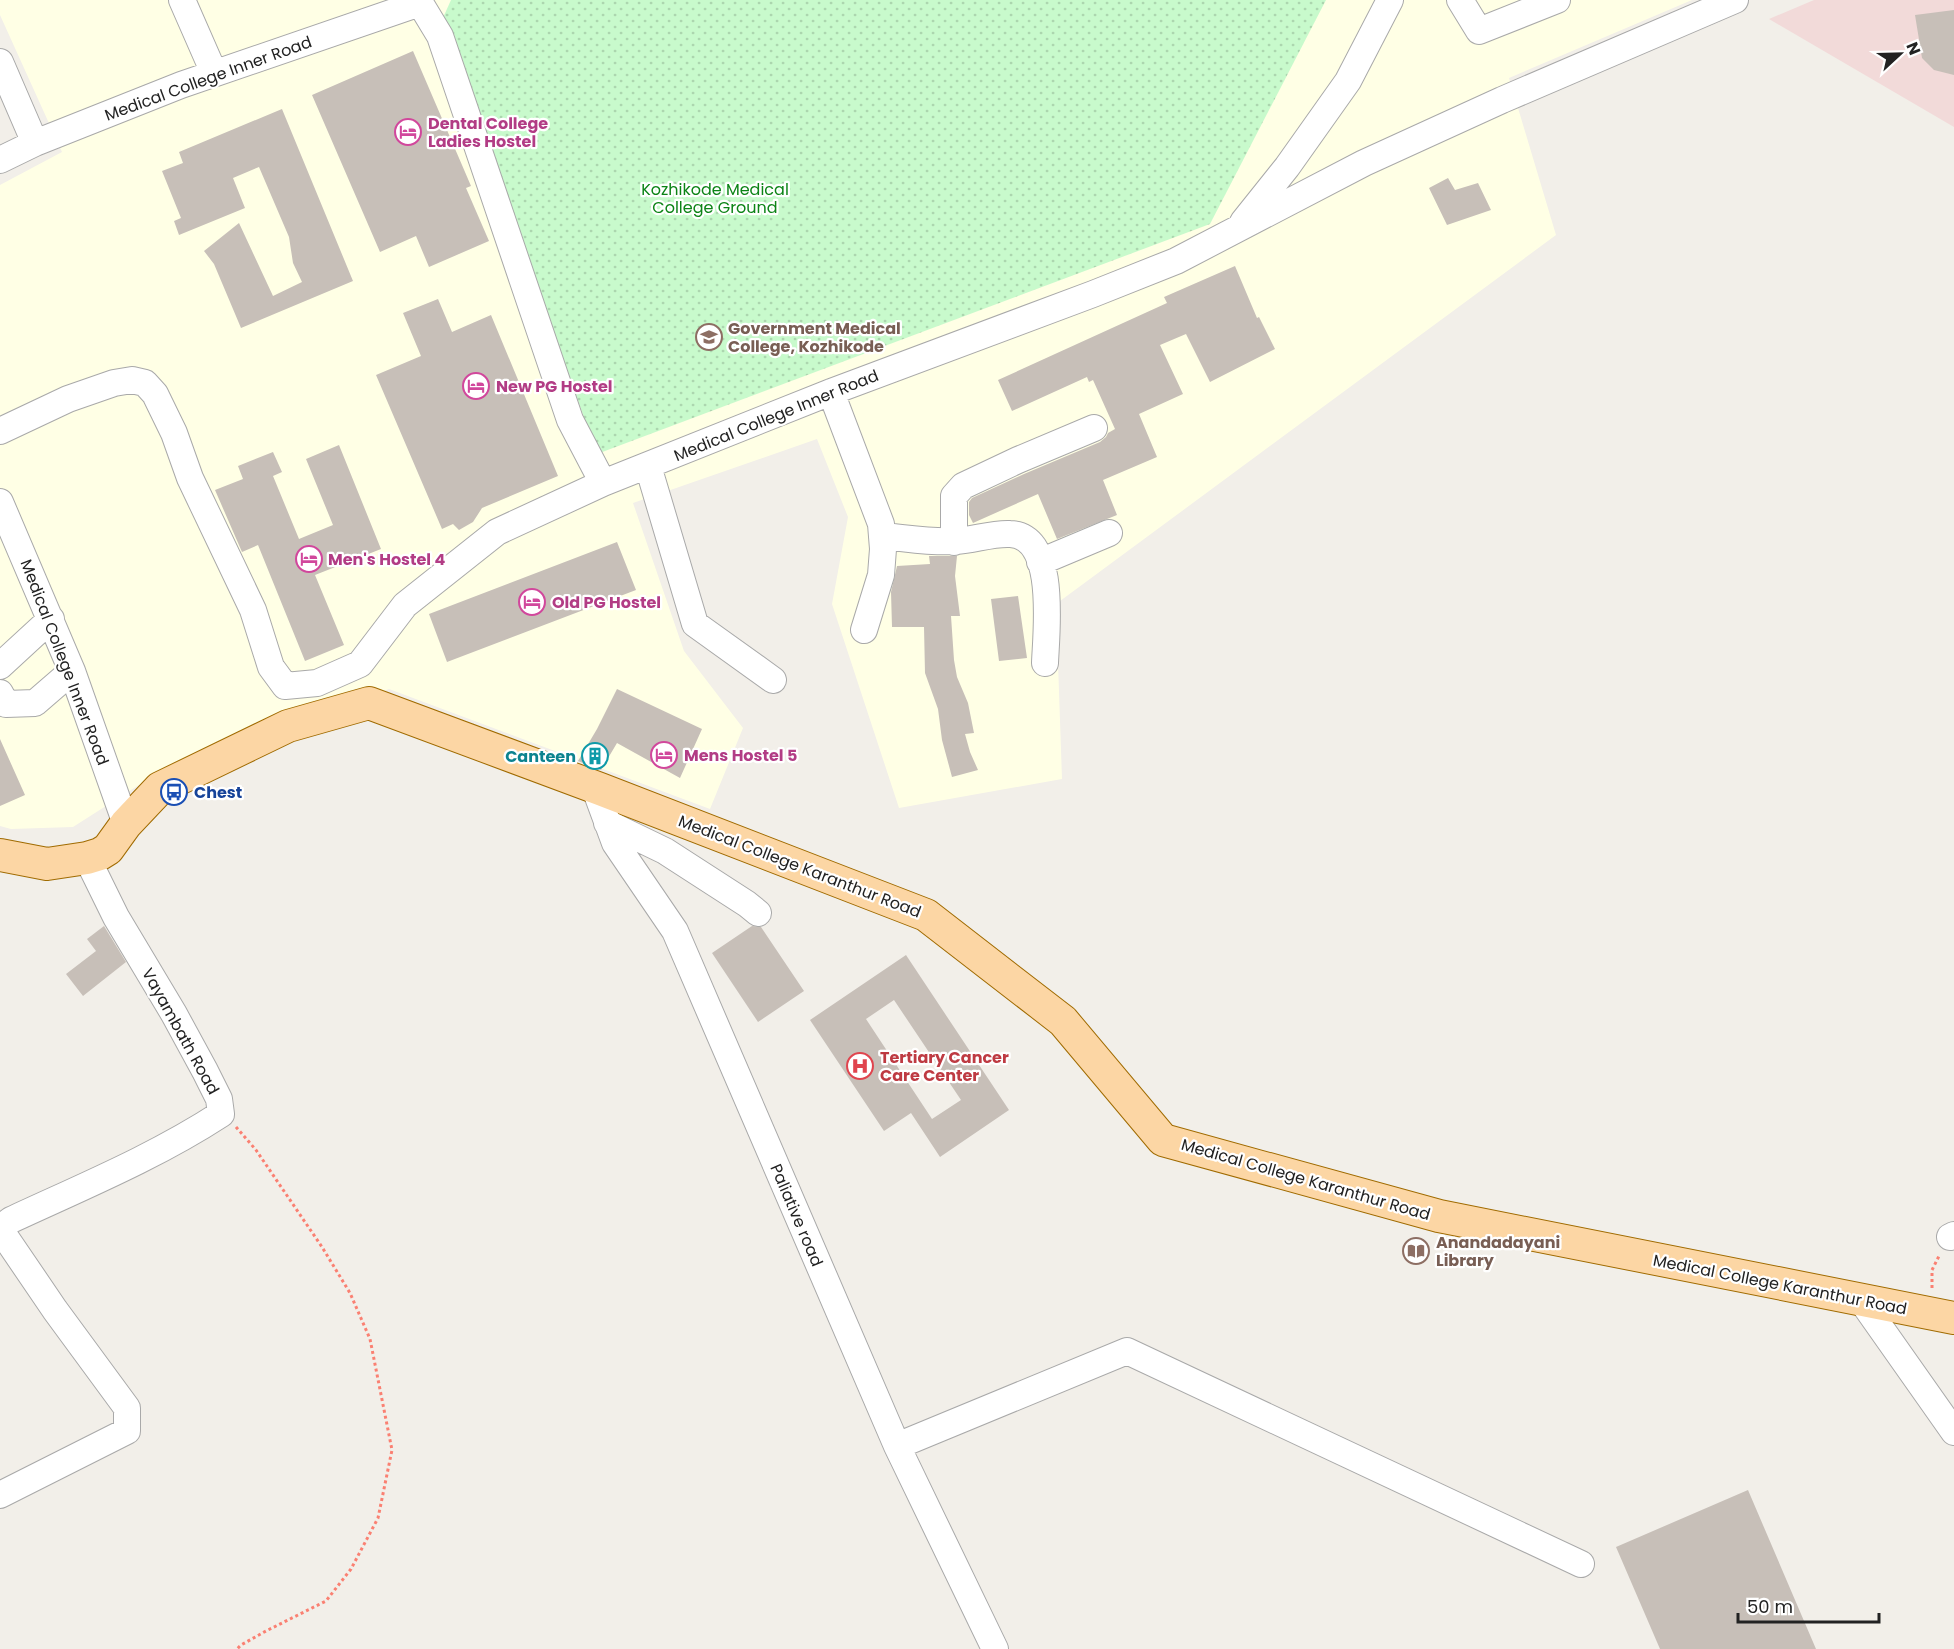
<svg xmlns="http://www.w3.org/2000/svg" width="1954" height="1649" viewBox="0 0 1954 1649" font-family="Poppins,sans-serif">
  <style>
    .commercial { fill: #f2dad9 }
    .education { fill: #ffffe5 }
    .park { fill: url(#park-dots) }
    .building { fill: #c7bfb8; fill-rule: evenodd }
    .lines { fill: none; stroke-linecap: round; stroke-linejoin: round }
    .minor-casing { stroke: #a9a9a9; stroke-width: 28 }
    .major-casing { stroke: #a06b00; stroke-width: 34 }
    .path { stroke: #fa8072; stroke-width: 3; stroke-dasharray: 3 3; stroke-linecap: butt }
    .minor { stroke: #fff; stroke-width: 26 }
    .major { stroke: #fcd6a4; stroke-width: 32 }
    .labels { text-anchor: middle; stroke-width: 4.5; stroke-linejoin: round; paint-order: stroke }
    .street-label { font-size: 16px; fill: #222; stroke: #fff }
    .hotel-label { font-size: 16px; font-weight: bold; fill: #b23c85; stroke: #fff; text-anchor: start }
    .park-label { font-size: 16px; fill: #0c8416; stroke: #fff }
    .education-label { font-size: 16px; font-weight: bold; fill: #785e54; stroke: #fff; text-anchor: start }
    .culture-label { font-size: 16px; font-weight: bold; fill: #0d838f; stroke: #fff; text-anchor: end }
    .transit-label { font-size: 16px; font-weight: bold; fill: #164399; stroke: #fff; text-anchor: start }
    .health-label { font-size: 16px; font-weight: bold; fill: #be3a42; stroke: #fff; text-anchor: start }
  </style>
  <defs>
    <pattern id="park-dots" width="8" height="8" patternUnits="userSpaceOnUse" patternTransform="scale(1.5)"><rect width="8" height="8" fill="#c8facc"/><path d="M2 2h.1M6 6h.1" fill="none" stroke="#acd6af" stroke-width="1.8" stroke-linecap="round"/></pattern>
  </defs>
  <rect width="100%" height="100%" fill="#f2efe9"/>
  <path class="commercial" d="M 1814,0 L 1954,0 L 1954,127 L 1769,19 Z"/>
  <path class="education" d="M 0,0 L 1692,0 L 1509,78 L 1556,235 L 1056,604 L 1062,779 L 899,808 L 832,604 L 848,517 L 817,439 L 633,503 L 684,651 L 743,728 L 710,809 L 389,689 L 142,783 L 73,827 L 11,829 L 0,826 L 0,185 L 62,152 L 0,15 Z"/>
  <path class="park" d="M 451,0 L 1326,0 L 1210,224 L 597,454 L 442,20 Z"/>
  <path class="building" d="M 1954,10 L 1954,75 L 1934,70 L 1922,58 L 1915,15 Z
    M 413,51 L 471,186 L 466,188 L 489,241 L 429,267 L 416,236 L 380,252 L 312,95 Z
    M 282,109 L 353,281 L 241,328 L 214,264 L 204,251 L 239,223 L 273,296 L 302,282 L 293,263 L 289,237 L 259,167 L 233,178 L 245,208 L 179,235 L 174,221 L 181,218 L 162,171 L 183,163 L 179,152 Z
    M 1448,178 L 1455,190 L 1478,183 L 1491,210 L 1447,225 L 1429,188 Z
    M 1235,266 L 1257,318 L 1259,317 L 1275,349 L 1210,382 L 1186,334 L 1160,345 L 1183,394 L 1139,414 L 1157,457 L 1103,480 L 1117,515 L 1057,539 L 1038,494 L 973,523 L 969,515 L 969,502 L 972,498 L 1024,474 L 1100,442 L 1106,437 L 1108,433 L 1115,429 L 1093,380 L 1089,382 L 1087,377 L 1012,411 L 998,380 L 1167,303 L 1164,297 Z
    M 438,299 L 452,332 L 491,315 L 558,476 L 482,508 L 473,522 L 459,530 L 453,524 L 442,529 L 376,375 L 421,356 L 403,313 Z
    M 339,445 L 381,549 L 315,575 L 344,645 L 305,661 L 258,545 L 242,552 L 215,490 L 243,479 L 238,466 L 273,452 L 282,472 L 273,476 L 299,539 L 333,525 L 306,459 Z
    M 617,542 L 636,590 L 447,662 L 429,614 Z
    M 929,556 L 957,556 L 955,576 L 960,616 L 951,616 L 954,660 L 957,677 L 968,703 L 974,733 L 965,734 L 970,752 L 978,770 L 952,777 L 942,740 L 938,709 L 925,673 L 924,627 L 892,627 L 891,592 L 897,566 L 930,564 Z
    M 1018,596 L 1027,658 L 999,661 L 991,599 Z
    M 617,689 L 702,729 L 680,778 L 617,743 L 601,770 L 578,761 L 597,729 Z
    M 0,739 L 25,795 L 0,806 Z
    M 104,926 L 126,962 L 83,996 L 66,974 L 96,951 L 87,939 Z
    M 752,926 L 761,927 L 804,991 L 758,1022 L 712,953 Z
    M 906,955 L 1009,1110 L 940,1157 L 911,1113 L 884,1131 L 810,1020 ZM 894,1000 L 961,1100 L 932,1119 L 866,1019 Z
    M 1748,1490 L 1816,1649 L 1660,1649 L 1616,1547 Z"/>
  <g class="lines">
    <defs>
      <path id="minor" d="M 182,0 L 214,73
        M 1460,0 L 1479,31 L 1557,0
        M 0,62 L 35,143
        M 0,160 L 35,143 L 181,85 L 420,3 L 440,36 L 570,420 L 603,483 L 831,392 L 1093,294 L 1176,261 L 1364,163 L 1502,100 L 1735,0
        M 1243,222 L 1287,167 L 1348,81 L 1390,0
        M 831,392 L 881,524 L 883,549 L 881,575 L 864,630
        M 0,431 L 68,399 L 114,383 L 132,380 L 145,383 L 155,394 L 174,433 L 190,478 L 253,610 L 271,667 L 285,686 L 317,683 L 360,664 L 405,605 L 497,532 L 603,483
        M 648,466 L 695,624 L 773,680
        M 0,502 L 72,671 L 126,824
        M 882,536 C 906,538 932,543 956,541 C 974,540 992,533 1010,534 C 1058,535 1046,633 1045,663
        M 954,542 L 954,496 L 963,486 L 1018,460 L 1094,428
        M 1040,562 L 1109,533
        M 0,666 L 51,619
        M 0,693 L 6,704 L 35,703 L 72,671
        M 594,786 L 615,843 L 675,931 L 897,1446 L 995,1649
        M 607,823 L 665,851 L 747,904 L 758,913
        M 1950,1237 L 1954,1235
        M 1861,1300 L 1954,1432
        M 897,1446 L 1127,1351 L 1581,1564
        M 0,1495 L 127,1431 L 127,1408 L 55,1310 L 4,1235 L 2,1227 L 11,1220 C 82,1187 155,1157 221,1114 L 219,1099 L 205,1071 L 174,1014 L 116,917 L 87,858"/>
      <path id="major" d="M 0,855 L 47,864 L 87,858 L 100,854 L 108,849 L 126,824 L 160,788 L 288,726 L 369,703 L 600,789 L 926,915 L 1063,1021 L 1163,1140 L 1439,1216 L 1954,1318"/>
    </defs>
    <use href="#minor" class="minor-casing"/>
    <use href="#major" class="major-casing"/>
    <path class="path" d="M 236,1127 L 256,1150 L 322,1247 L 350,1293 L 370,1339 L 392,1450 L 378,1518 L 351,1569 L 326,1601 L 266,1631 L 241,1645 L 237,1649
      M 1932,1288 L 1932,1270 L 1940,1254"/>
    <use href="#minor" class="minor"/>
    <use href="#major" class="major"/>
  </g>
  <defs>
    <symbol id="hotel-ring" viewBox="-11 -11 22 22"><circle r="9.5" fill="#fff" stroke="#d1479c" stroke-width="1.5"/><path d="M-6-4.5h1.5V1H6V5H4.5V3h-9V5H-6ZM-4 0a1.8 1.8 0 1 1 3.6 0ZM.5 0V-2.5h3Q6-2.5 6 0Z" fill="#d1479c"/></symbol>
    <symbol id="university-ring" viewBox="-11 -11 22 22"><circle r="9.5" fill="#fff" stroke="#8d6e63" stroke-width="1.5"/><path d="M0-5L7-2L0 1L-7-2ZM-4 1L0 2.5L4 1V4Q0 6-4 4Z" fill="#8d6e63"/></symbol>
    <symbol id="building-ring" viewBox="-11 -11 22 22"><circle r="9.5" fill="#fff" stroke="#0f9aa8" stroke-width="1.5"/><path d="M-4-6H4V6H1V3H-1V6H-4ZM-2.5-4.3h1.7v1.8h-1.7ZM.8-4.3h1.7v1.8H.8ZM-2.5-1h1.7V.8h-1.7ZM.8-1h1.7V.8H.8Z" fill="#0f9aa8"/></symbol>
    <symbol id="bus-ring" viewBox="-11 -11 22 22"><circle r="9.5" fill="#fff" stroke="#1a4fb4" stroke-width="1.5"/><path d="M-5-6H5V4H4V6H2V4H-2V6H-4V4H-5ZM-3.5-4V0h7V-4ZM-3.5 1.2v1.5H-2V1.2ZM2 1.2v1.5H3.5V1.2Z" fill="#1a4fb4"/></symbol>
    <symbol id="hospital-ring" viewBox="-11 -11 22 22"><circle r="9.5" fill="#fff" stroke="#e0444e" stroke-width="1.5"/><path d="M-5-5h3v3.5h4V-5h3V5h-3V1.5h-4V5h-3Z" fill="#e0444e"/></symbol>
    <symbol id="library-ring" viewBox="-11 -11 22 22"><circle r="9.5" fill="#fff" stroke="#8d6e63" stroke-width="1.5"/><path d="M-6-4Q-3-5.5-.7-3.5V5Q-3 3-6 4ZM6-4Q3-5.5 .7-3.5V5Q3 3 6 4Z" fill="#8d6e63"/></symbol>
  </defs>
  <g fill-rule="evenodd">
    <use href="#hotel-ring" x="393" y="117" width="30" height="30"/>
    <use href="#university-ring" x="694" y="322" width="30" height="30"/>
    <use href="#hotel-ring" x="461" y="371" width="30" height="30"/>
    <use href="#hotel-ring" x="294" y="544" width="30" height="30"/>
    <use href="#hotel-ring" x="517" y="587" width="30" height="30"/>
    <use href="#hotel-ring" x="649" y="740" width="30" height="30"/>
    <use href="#building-ring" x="580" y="741" width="30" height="30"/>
    <use href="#bus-ring" x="159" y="777" width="30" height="30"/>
    <use href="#hospital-ring" x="845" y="1051" width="30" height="30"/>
    <use href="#library-ring" x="1401" y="1236" width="30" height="30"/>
  </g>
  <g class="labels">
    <g class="street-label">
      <text transform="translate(208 78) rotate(-20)" y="6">Medical College Inner Road</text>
      <text transform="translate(776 415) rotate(-22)" y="6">Medical College Inner Road</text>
      <text transform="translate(65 662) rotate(69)" y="6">Medical College Inner Road</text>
      <text transform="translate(800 866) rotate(21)" y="6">Medical College Karanthur Road</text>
      <text transform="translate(181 1031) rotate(61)" y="6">Vayambath Road</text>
      <text transform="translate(1306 1179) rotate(16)" y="6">Medical College Karanthur Road</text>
      <text transform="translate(797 1215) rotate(67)" y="6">Paliative road</text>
      <text transform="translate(1780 1284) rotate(11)" y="6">Medical College Karanthur Road</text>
    </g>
    <g class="hotel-label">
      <text x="428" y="129">Dental College<tspan x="428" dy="18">Ladies Hostel</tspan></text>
      <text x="496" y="392">New PG Hostel</text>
      <text x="328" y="565">Men's Hostel 4</text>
      <text x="552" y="608">Old PG Hostel</text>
      <text x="684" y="761">Mens Hostel 5</text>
    </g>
    <g class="park-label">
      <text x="715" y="195">Kozhikode Medical<tspan x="715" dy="18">College Ground</tspan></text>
    </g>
    <g class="education-label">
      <text x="728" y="334">Government Medical<tspan x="728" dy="18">College, Kozhikode</tspan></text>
      <text x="1436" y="1248">Anandadayani<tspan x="1436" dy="18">Library</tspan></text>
    </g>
    <g class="culture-label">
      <text x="576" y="762">Canteen</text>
    </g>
    <g class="transit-label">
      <text x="194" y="798">Chest</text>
    </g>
    <g class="health-label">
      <text x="880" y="1063">Tertiary Cancer<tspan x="880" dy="18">Care Center</tspan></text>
    </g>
  </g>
  <g transform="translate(1900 54) rotate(68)" stroke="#ffffff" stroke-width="4.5" paint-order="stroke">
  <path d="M0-4.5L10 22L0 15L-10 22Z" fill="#222222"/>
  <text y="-9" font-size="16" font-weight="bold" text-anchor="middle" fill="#222222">N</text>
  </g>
  <path d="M1738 1613v9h141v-9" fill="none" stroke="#222222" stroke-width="3"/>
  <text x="1747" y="1613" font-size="18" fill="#222222" stroke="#ffffff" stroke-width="4.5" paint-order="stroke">50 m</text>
</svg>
